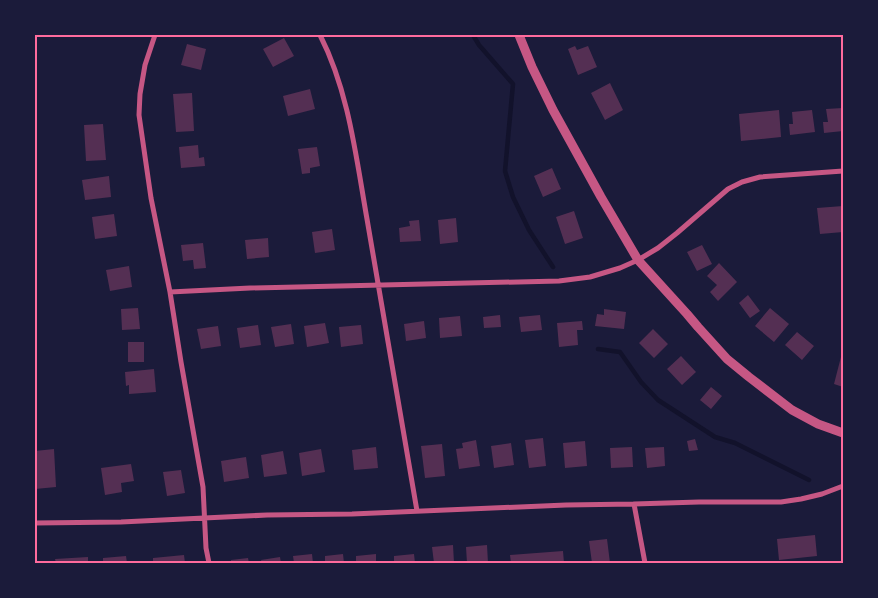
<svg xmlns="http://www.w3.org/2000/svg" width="878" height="598" viewBox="0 0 878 598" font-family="'Sofia Sans Condensed',sans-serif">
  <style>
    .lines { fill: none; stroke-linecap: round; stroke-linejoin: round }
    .stream { stroke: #12122b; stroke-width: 4.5 }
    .building { fill: #542f53 }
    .minor { stroke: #c65784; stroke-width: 5 }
    .tertiary { stroke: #c65784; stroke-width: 9 }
    .neatline { fill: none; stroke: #ff6b9d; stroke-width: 2 }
  </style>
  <rect width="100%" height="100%" fill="#1b1b3a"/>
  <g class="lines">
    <path class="stream" d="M 473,35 L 479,45 L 513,84 L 505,171 L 513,197 L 529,230 L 553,267
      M 598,349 L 620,352 L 641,382 L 658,400 L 715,437 L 735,443 L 809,480"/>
  </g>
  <path class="building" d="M 284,38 L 294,56 L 273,67 L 263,49 Z
    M 187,44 L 206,49 L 201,70 L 181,65 Z
    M 575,46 L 577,50 L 588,46 L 597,67 L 578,75 L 568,49 Z
    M 610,83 L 623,110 L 605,120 L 591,93 Z
    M 310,89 L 315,109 L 288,116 L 283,96 Z
    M 192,93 L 194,131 L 176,132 L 173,94 Z
    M 843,108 L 843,131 L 824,133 L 823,122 L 828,122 L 826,109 Z
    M 779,110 L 781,137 L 741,141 L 739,114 Z
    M 812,110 L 815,132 L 790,135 L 789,124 L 793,124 L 792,112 Z
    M 103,124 L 106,160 L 86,161 L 84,125 Z
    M 198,145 L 199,158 L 204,157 L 205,166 L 181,168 L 179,147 Z
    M 317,147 L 320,166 L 310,168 L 310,173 L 302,174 L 298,149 Z
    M 552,168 L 561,189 L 543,197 L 534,176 Z
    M 109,176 L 111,197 L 85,200 L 82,180 Z
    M 843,206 L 843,232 L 820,234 L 817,208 Z
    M 574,211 L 583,238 L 565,244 L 556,217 Z
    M 114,214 L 117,236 L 95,239 L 92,217 Z
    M 456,218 L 458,242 L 440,244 L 438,220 Z
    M 419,220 L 421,241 L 400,242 L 399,228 L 410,226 L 409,221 Z
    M 332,229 L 335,250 L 315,253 L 312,232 Z
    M 268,238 L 269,257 L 247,259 L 245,240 Z
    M 203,243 L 206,268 L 194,269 L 193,260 L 183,261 L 181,245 Z
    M 702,245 L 712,264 L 697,271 L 687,252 Z
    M 719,263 L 737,282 L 718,301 L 710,292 L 717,285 L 707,276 Z
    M 129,266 L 132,287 L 110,291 L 106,270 Z
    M 748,295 L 760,311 L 750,318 L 739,303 Z
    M 138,308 L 140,329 L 122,330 L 121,309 Z
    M 770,308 L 789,324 L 774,342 L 755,326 Z
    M 604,309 L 626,312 L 624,329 L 595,326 L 597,314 L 604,315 Z
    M 500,315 L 501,327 L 484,328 L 483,317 Z
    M 540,315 L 542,330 L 521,332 L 519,317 Z
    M 460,316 L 462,336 L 440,338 L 439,318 Z
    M 424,321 L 426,338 L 406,341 L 404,324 Z
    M 582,321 L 583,330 L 577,330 L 578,345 L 559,347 L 557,323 Z
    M 325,323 L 329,343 L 307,347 L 304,326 Z
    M 291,324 L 294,344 L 275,347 L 271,327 Z
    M 258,325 L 261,345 L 240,348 L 237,328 Z
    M 361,325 L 363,344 L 341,347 L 339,327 Z
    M 218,326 L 221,346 L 201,349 L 197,329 Z
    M 653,329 L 668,344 L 654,358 L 639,343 Z
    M 797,332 L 814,346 L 802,360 L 785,345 Z
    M 128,342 L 144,342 L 144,362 L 128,362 Z
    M 842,353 L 843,353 L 843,387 L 834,384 Z
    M 681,356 L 696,372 L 682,385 L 667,369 Z
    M 154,369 L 156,392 L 129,394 L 129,385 L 126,386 L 125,372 Z
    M 711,387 L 722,396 L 711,409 L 700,400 Z
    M 543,438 L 546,466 L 529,468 L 525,440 Z
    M 695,439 L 698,450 L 689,451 L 687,441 Z
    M 476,440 L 480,466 L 459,469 L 456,449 L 463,448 L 462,443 Z
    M 585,441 L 587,466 L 565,468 L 563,443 Z
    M 511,443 L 514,465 L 494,468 L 491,446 Z
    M 442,444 L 445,476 L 425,478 L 421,446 Z
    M 376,447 L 378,468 L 354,470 L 352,450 Z
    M 632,447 L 633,467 L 611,468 L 610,448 Z
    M 664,447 L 665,466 L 647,468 L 645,448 Z
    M 54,449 L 56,487 L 35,489 L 35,451 Z
    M 321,449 L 325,472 L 302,476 L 299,453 Z
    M 283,451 L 287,474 L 264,477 L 261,455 Z
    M 246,457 L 249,478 L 224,482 L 221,461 Z
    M 131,464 L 134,481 L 121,483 L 122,492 L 105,495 L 101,468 Z
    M 181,470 L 185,493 L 167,496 L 163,472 Z
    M 815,535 L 817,556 L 779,560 L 777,539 Z
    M 607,539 L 610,563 L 592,563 L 589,541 Z
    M 453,545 L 454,563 L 434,563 L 432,547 Z
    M 487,545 L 488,563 L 467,563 L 466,547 Z
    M 563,551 L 564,563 L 511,563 L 510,555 Z
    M 312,554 L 313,563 L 294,563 L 293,556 Z
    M 343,554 L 344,563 L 325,563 L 325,556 Z
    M 376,554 L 376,563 L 356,563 L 356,556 Z
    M 414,554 L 415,563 L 394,563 L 394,556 Z
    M 184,555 L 185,563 L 153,563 L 153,558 Z
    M 126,556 L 127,563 L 103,563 L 103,558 Z
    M 88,557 L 88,563 L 56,563 L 55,559 Z
    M 280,557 L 281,563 L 262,563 L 261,560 Z
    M 248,558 L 249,563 L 231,563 L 231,560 Z"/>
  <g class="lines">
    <path class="minor" d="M 155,35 L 145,65 L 140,94 L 139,115 L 151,198 L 170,292 L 181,362 L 203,487 L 206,548 L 209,563
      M 320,35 C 349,92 356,157 367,219 C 384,316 400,414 417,511
      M 170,292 L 250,288 L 559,281 L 590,277 L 620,268 L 638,260 L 658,248 L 677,233 L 728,189 L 742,182 L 760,177 L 843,171
      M 634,504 L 645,563
      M 35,523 L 121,522 L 267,515 L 352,514 L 566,505 L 634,504 L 699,502 L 781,502 L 801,499 L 822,494 L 843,486"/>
    <path class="tertiary" d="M 519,35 L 532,67 L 553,110 L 601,197 L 638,260 L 687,314 L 698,327 L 727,359 L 749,377 L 792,410 L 818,424 L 843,433"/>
  </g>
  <rect width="878" height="598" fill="none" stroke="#1b1b3a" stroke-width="72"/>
  <rect x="36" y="36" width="806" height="526" class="neatline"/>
</svg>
